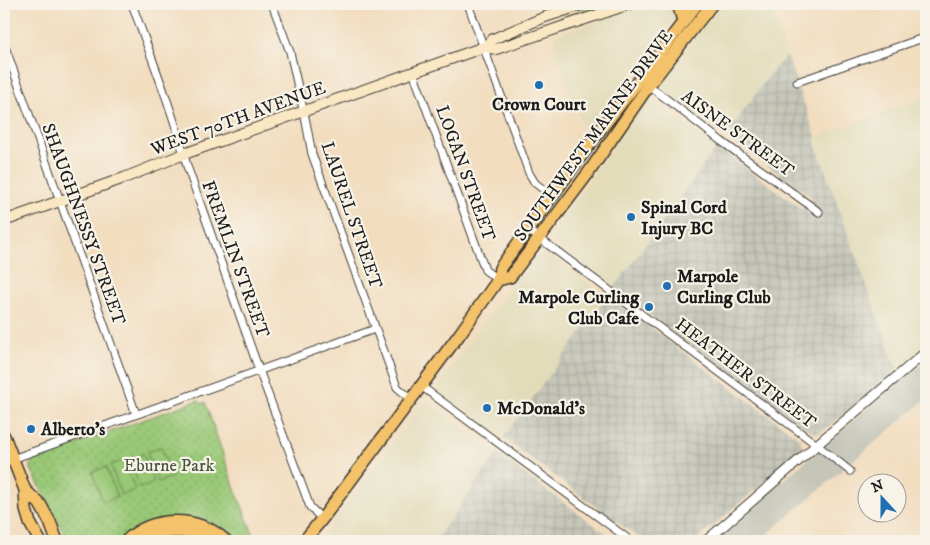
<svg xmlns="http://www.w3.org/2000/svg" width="930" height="545" viewBox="0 0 930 545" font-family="'IM FELL DW Pica',serif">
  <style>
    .built { fill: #e2dcba }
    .industrial { fill: url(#industrial-grid) }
    .railway { fill: #c5c5b8 }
    .grass { fill: url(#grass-dots); stroke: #5a7249 }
    .pitch { fill: #99c876; stroke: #5a7249 }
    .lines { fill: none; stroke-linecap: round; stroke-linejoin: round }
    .minor-casing { stroke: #3c3934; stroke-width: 9 }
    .tertiary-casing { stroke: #3c3934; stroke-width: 11 }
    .secondary-casing { stroke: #3c3934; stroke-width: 12 }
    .primary-casing { stroke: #3c3934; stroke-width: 14 }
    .trunk-casing { stroke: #3c3934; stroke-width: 14 }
    .minor { stroke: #fff; stroke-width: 7 }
    .tertiary { stroke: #fff; stroke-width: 9 }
    .secondary { stroke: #fae7c3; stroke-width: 10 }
    .primary { stroke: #f3c26a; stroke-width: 11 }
    .trunk { stroke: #f3c26a; stroke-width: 11 }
    .poi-dot { fill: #1f6fb2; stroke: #f7f3e8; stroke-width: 2 }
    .labels { text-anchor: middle; stroke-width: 4.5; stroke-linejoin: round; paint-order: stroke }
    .poi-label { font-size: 18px; font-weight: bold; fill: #1c1c1c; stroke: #f7f3e8; text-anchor: start }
    .street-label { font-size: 18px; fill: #1c1c1c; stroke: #f7f3e8 }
    .park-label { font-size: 18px; fill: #48583c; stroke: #f7f3e8 }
  </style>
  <defs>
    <pattern id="industrial-grid" width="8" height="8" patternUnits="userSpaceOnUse" patternTransform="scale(1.25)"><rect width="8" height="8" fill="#c5c5b8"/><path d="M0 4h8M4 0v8" fill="none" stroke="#a9a99e"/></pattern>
    <pattern id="grass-dots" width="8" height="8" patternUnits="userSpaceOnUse" patternTransform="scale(1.25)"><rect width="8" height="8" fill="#99c876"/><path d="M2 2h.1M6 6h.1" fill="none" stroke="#83ab66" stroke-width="1.8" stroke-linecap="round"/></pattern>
  </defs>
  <rect width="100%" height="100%" fill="#f7f3e8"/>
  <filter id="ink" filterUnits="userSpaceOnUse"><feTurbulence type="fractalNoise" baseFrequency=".02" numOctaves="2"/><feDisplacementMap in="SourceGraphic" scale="10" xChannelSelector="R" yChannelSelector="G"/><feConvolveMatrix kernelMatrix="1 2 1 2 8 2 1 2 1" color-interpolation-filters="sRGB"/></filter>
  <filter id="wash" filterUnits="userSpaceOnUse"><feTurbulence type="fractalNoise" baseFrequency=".0096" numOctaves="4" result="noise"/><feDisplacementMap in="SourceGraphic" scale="20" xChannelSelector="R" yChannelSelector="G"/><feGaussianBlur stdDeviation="1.12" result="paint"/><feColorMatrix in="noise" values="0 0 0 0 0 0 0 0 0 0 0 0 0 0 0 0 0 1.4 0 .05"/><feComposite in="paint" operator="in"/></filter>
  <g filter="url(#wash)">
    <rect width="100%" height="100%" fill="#f2ddbf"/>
    <path class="built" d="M 644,4 L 672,4 L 675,13 L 675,18 L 593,124 L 588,124 L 586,127 L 581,122 L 553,43 L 556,42 L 555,36 L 557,34 Z
      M 720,4 L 769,4 L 787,56 L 782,60 L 764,82 L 729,131 L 726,129 L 719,133 L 717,132 L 663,88 L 661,82 Z
      M 926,97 L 926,347 L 897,370 L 814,138 Z
      M 650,101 L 654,102 L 717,147 L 613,289 L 563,249 L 554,239 L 553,232 L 644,104 Z
      M 540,254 L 543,254 L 553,258 L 608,296 L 503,438 L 441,392 L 438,385 L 439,383 L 532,258 Z
      M 425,404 L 431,405 L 497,454 L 435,541 L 319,541 L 421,406 Z"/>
    <path class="industrial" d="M 787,56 L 816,137 L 814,139 L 897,370 L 823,431 L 818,433 L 811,432 L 613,289 L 717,147 L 802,209 L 813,198 L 731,139 L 731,133 L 729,131 L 764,82 L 782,60 Z
      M 608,296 L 800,439 L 802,445 L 803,449 L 801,451 L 695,541 L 643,541 L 503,438 Z
      M 497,454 L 616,541 L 435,541 Z"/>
    <path class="railway" d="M 926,361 L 926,399 L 759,541 L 712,541 L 889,390 Z"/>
    <path class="grass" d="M 599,4 L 615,4 L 497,43 L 496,42 L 543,24 Z
      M 198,400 L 201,404 L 205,402 L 235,489 L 256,541 L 232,541 L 219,530 L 221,528 L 216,525 L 131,531 L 120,541 L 68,541 L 52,511 L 31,469 L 31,465 L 32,461 L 40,457 Z"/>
    <path class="pitch" d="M 161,447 L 172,477 L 158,482 L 147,452 Z
      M 143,454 L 154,483 L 140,488 L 129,459 Z
      M 124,460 L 135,490 L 121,495 L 111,465 Z
      M 106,467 L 117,497 L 103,502 L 92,472 Z"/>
  </g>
  <g filter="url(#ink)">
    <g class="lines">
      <defs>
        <path id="minor" d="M 132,4 C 151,57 173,111 187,166 L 259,370 L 310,507 L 322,519
          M 272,4 L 290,52 L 306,122 L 312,154 L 397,387 L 411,399
          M 468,4 L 529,173 L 535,183 L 552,196
          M 4,44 L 136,414
          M 413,72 L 485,270 L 498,280
          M 797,82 L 926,37
          M 647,84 L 721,141 L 819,212
          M 527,229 L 817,445 L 850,471
          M 421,386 L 631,541
          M 4,462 L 375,329"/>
        <path id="tertiary" d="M 706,541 L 827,436 L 926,352"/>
        <path id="secondary" d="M 484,47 L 496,49 L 630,4
          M 4,221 L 124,178 L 184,154 L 484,47 L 493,39 L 545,17 L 584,4"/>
        <path id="primary" d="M 678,4 L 683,21
          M 498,280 L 510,277 L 589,172 L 649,85 L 712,4
          M 304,541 L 322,519 L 459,335 L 498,280 L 500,268 L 597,134 L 640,79 L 697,4"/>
        <path id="trunk" d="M 4,436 L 25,490 L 26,510 L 30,523 L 40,541
          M 25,490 L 40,504 L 50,522 L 57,541
          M 126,541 C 153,515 198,515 226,541
          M 143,541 C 165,528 188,529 210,541"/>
      </defs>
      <use href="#minor" class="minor-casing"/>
      <use href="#tertiary" class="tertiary-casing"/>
      <use href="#secondary" class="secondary-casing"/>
      <use href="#primary" class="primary-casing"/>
      <use href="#trunk" class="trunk-casing"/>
      <use href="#minor" class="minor"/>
      <use href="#tertiary" class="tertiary"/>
      <use href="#secondary" class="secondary"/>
      <use href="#primary" class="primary"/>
      <use href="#trunk" class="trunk"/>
    </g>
  </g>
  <g class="poi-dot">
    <circle cx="539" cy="85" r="5"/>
    <circle cx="631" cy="217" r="5"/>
    <circle cx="667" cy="286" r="5"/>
    <circle cx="649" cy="307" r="5"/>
    <circle cx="487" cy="408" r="5"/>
    <circle cx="31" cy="429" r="5"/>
  </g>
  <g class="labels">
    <g class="poi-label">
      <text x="539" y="110" text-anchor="middle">Crown Court</text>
      <text x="641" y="213">Spinal Cord<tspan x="641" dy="21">Injury BC</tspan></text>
      <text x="677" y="282">Marpole<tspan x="677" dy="21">Curling Club</tspan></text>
      <text x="639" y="303" text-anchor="end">Marpole Curling<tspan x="639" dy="21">Club Cafe</tspan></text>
      <text x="497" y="414">McDonald's</text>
      <text x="41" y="435">Alberto's</text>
    </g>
    <g class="street-label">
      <text transform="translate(238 118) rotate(-20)" y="6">WEST 70TH AVENUE</text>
      <text transform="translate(738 133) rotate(36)" y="6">AISNE STREET</text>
      <text transform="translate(593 135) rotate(-54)" y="6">SOUTHWEST MARINE DRIVE</text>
      <text transform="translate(466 173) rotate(70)" y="6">LOGAN STREET</text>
      <text transform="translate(352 215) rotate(71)" y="6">LAUREL STREET</text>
      <text transform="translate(84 224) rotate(70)" y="6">SHAUGHNESSY STREET</text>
      <text transform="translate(236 259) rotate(70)" y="6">FREMLIN STREET</text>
      <text transform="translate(746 373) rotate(37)" y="6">HEATHER STREET</text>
    </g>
    <g class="park-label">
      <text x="169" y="471">Eburne Park</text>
    </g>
  </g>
  <rect width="930" height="545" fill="none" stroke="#f7f3e8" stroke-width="20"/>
  <g transform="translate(882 498) rotate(339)"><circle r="24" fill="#f7f3e8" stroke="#9f9d96"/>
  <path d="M0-4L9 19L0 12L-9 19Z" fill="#1f6fb2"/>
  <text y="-8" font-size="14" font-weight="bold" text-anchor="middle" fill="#1c1c1c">N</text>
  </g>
</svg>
